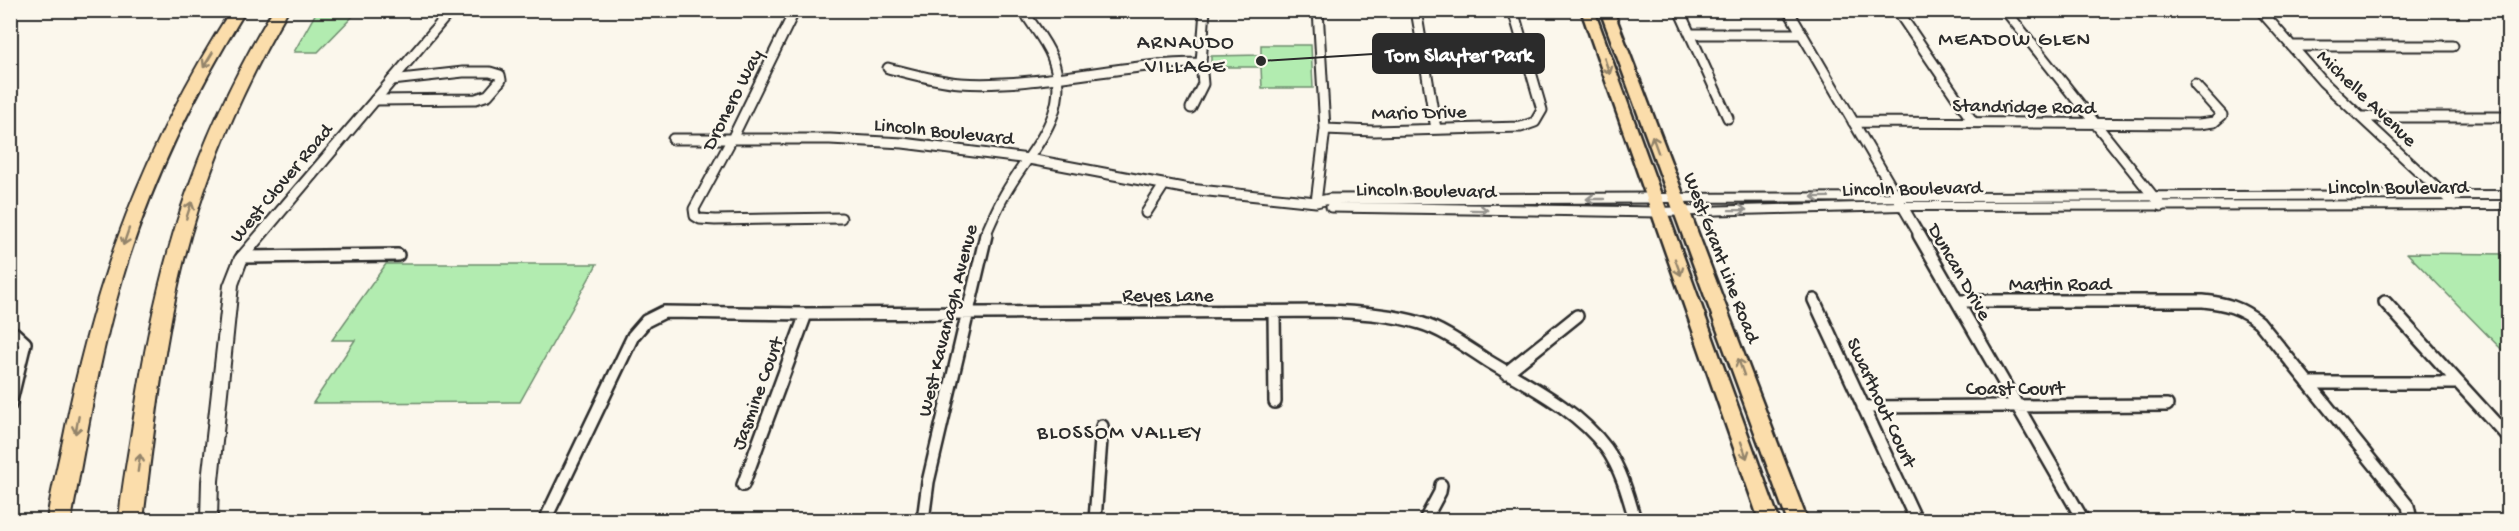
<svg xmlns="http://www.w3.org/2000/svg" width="2519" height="531" viewBox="0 0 2519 531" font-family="'Gochi Hand',sans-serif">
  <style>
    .green { fill: #b2ecb0; stroke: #6e8c6e; stroke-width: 1.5 }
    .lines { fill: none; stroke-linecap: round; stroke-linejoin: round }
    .minor-far1-casing { stroke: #2b2b2b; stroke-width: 13 }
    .minor-casing { stroke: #2b2b2b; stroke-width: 16 }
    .tertiary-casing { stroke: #2b2b2b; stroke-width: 4 }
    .primary-casing { stroke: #2b2b2b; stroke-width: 5 }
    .motorway-casing { stroke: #2b2b2b; stroke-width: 4 }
    .minor-far1 { stroke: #fbf7ec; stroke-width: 9 }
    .minor { stroke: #fbf7ec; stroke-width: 11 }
    .tertiary { fill: #fbf7ec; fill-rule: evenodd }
    .primary { fill: #fbddab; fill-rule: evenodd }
    .motorway { fill: #fbddab; fill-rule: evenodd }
    .oneway { stroke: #93846b }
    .oneway2 { stroke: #93918c }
    .labels { text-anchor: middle; stroke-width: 5; stroke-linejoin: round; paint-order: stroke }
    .street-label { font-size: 20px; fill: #2b2b2b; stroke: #fbf7ec }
    .neighbourhood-label { font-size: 21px; letter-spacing: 1.5px; fill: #2b2b2b; stroke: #fbf7ec }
    .leader { fill: none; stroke: #2b2b2b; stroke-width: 2 }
    .callout-dot { fill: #2b2b2b; stroke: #fbf7ec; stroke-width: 2 }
    .callout { fill: #2b2b2b; stroke: #2b2b2b; stroke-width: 2 }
    .callout-label { font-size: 21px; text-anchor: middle; font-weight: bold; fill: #fff }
  </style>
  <rect width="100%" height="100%" fill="#fbf7ec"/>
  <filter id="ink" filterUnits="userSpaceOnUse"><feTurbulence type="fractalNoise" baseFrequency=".0167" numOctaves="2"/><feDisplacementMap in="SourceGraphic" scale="12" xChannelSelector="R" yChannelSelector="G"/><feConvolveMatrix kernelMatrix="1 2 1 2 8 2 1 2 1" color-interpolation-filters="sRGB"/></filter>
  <g filter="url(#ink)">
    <path class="green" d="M 317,11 L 358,11 L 318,52 L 294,52 Z
      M 1261,45 L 1311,45 L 1313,88 L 1262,88 L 1261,67 L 1211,67 L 1211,56 L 1261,55 Z
      M 2407,253 L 2508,254 L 2508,356 Z
      M 386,264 L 597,264 L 520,402 L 313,403 L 355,340 L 332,340 Z"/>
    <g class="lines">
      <defs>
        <path id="minor-far1" d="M 795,10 L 733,137 L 694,209 L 695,216 L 700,219 L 715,220 L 841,218
          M 1416,10 L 1436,129
          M 1679,10 L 1728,118
          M 1788,10 L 1920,236
          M 1897,10 L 1973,122
          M 2005,10 L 2161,206
          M 2260,10 L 2323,82 L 2455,205
          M 1690,34 L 1802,34
          M 2292,46 L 2453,46
          M 888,68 C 912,74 935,81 960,83 C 1040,88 1120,63 1201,63
          M 375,100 L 476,99 L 488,95 L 501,80 L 500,75 L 490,72 L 463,72 L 392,80
          M 1191,108 L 1203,84 L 1201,63 L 1205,10
          M 2362,117 L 2508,117
          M 1853,122 L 2199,124 L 2214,122 L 2222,115 L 2195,85
          M 1325,129 L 1374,131 L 1521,127 L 1535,122 L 1542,110 L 1513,10
          M 673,139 L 830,139 L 903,143 L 1029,159 L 1189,189 L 1316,202 L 1329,199 L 1653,198
          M 1316,202 L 1325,129 L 1318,10
          M 1331,207 L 1658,212
          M 1146,213 L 1164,185
          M 985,236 C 991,222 997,208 1005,194 C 1030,149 1074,114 1052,57 C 1046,41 1032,25 1023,10"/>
        <path id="minor" d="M 1919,235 L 2083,520
          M 242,257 L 398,255
          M 1814,300 L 1916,520
          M 1958,301 L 2203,301 C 2225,303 2242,308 2259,322 L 2408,506 L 2411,520
          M 2385,302 L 2508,437
          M 1274,312 L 1275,402
          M 1506,373 L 1577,316
          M 2308,383 L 2458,383
          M 10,405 L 25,343 L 14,333
          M 1863,407 L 2167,405
          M 743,485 L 806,314
          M 545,520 L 633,336 L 646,321 L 664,312 L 806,314 L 1329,311 C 1360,313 1390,314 1420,323 C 1444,330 1466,347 1488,361 C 1529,386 1577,409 1606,448 C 1621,469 1628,495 1635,520
          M 923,520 L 928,482 L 986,235
          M 1095,520 L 1102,426
          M 1425,520 L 1440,492 L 1441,485"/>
        <path id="tertiary" d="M 446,10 L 457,10 L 248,258 L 238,285 L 218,481 L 217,520 L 201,520 L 202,481 L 224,285 L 235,257 Z
          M 2508,191 L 2508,199 L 1653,202 L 1647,198 L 1653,194 Z
          M 2508,201 L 2508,209 L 1902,210 L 1658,216 L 1652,212 L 1658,208 L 1902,202 Z"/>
        <path id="primary" d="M 1581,10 L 1594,10 L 1779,520 L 1759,520 Z
          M 1600,10 L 1613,10 L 1807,520 L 1787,520 Z"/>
        <path id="motorway" d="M 231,10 L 246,10 C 193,96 149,186 121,283 C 98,361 86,441 71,520 L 47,520 C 51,492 58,464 64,436 C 95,278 144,146 231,10 Z
          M 273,10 L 288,10 C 251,74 220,140 198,210 C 166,310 156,416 143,520 L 119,520 C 122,486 129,451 134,417 C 157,264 193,143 273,10 Z"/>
      </defs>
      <use href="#minor-far1" class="minor-far1-casing"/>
      <use href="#minor" class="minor-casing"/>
      <use href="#tertiary" class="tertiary-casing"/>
      <use href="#primary" class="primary-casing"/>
      <use href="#motorway" class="motorway-casing"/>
      <use href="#minor-far1" class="minor-far1"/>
      <use href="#minor" class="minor"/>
      <use href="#tertiary" class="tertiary"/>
      <use href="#primary" class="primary"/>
      <use href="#motorway" class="motorway"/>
    </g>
    <defs><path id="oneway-shaft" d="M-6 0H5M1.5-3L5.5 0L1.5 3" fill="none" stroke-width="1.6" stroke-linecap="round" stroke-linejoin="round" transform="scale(1.5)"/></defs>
    <g class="oneway">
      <use href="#oneway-shaft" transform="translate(208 60) rotate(121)"/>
      <use href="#oneway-shaft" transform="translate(1607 66) rotate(71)"/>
      <use href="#oneway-shaft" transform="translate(1655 144) rotate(-110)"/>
      <use href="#oneway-shaft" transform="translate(189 210) rotate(-72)"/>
      <use href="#oneway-shaft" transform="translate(126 237) rotate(109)"/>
      <use href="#oneway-shaft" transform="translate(1678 267) rotate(70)"/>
      <use href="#oneway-shaft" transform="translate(1741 367) rotate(-110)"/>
      <use href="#oneway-shaft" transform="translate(77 425) rotate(101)"/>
      <use href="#oneway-shaft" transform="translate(1744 450) rotate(70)"/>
      <use href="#oneway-shaft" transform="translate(139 463) rotate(-82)"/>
    </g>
    <g class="oneway2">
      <use href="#oneway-shaft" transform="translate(1820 197) rotate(179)"/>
      <use href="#oneway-shaft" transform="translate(1595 199) rotate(180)"/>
      <use href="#oneway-shaft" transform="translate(1479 210) rotate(1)"/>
      <use href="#oneway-shaft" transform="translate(1738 210) rotate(-1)"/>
    </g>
  </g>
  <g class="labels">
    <g class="street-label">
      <text transform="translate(2368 97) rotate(44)" y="7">Michelle Avenue</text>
      <text transform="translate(731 99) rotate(-63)" y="7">Dronero Way</text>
      <text transform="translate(2024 105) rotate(1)" y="7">Standridge Road</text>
      <text transform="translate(1419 111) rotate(-1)" y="7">Mario Drive</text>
      <text transform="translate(944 130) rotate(6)" y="7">Lincoln Boulevard</text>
      <text transform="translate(280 182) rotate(-50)" y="7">West Clover Road</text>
      <text x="2398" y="193">Lincoln Boulevard</text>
      <text transform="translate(1912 187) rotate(-1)" y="7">Lincoln Boulevard</text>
      <text transform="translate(1426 189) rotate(1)" y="7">Lincoln Boulevard</text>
      <text transform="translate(1723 257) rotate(69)" y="7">West Grant Line Road</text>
      <text transform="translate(1961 271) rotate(60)" y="7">Duncan Drive</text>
      <text x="2060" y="290">Martin Road</text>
      <text x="1168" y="301">Reyes Lane</text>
      <text transform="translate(946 320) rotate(-76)" y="7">West Kavanagh Avenue</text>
      <text x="2015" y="394">Coast Court</text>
      <text transform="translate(756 393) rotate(-70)" y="7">Jasmine Court</text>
      <text transform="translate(1883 402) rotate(65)" y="7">Swarthout Court</text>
    </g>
    <g class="neighbourhood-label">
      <text x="2015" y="45">MEADOW GLEN</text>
      <text x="1186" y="48">ARNAUDO<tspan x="1186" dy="24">VILLAGE</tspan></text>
      <text x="1120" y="438">BLOSSOM VALLEY</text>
    </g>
  </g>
  <path class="leader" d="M1261 61L1373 54"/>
  <circle class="callout-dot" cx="1261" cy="61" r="6"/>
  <rect class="callout" x="1373" y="34" width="171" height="39" rx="6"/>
  <g class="callout-label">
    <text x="1459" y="61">Tom Slayter Park</text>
  </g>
  <rect width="2519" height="531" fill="none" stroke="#fbf7ec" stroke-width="36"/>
  <rect x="18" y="18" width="2483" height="495" fill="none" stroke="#2b2b2b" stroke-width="2" filter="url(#ink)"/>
</svg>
